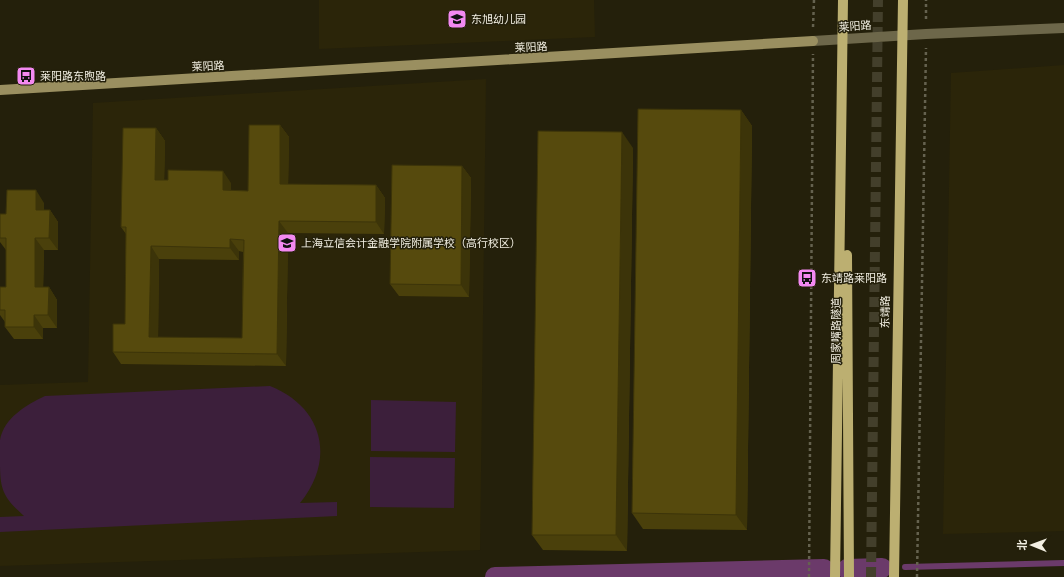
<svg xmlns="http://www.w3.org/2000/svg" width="1064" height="577" viewBox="0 0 1064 577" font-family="Figtree,'Noto Sans SC',sans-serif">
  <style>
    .built { fill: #2b2509 }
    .green { fill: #3c1f3b }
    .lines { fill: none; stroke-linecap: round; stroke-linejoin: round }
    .stream { stroke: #6b3a6a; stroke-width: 6 }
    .canal { stroke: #6b3a6a; stroke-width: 20 }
    .primary-tunnel { stroke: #433f2b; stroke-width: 10; stroke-dasharray: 10 5; stroke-linecap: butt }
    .path { stroke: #65624f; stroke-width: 2.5; stroke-dasharray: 3 3; stroke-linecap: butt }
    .minor { stroke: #6d674a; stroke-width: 10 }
    .secondary { stroke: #9a8f60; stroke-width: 10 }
    .primary { stroke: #bcaf71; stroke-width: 10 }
    .wall { fill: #4a400b; fill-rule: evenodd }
    .shaded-wall { fill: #3c3409 }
    .building { fill: #564a0d; stroke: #3c3409; fill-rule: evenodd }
    .labels { text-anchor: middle; stroke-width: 3; stroke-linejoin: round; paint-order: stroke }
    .poi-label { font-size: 11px; fill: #f2efe2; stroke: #24200b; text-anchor: start }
    .street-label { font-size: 11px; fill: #f2efe2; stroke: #24200b }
  </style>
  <rect width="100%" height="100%" fill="#24200b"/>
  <path class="built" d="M 319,0 L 594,0 L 595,37 L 319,49 Z
    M 1064,65 L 1064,531 L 943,534 L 951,73 Z
    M 486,79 L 480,550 L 0,566 L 0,385 L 88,382 L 93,103 Z"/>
  <path class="green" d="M 270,386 C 323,407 336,459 300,503 L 337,502 L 337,516 L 0,532 L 0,517 L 24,516 C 3,497 0,490 0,462 C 0,455 0,447 0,440 C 4,418 26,405 45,396 Z
    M 371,400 L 456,402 L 455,452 L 371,451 Z
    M 370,457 L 455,458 L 454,508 L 370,507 Z"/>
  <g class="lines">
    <path class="stream" d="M 905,567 L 1064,563
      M 882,568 L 884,568"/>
    <path class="canal" d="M 847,569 L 882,568
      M 495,577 L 824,569"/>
    <path class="primary-tunnel" d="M 871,577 L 878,0"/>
    <path class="path" d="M 926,19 L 926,0
      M 813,27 L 814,0
      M 809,577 L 813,54
      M 917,577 L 926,48"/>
    <path class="minor" d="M 813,41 L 926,34 L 1064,28"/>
    <path class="secondary" d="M 0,90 L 813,41"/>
    <path class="primary" d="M 847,255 L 849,577
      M 835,577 L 843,0
      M 894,577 L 903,0"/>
  </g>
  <path class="wall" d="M 741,110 L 752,126 L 747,530 L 643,529 L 632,513 Z
    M 280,125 L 289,137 L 288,184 L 376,185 L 385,198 L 384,234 L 288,233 L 286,366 L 121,364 L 113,352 L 125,324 L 126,234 L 121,227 L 156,128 L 165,141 L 164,180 L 231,183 L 231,190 L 248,191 ZM 239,251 L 243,252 L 242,338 L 158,337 L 159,259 L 239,260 Z
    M 633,148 L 627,551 L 543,550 L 532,535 Z
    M 462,166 L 471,178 L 469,297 L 399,296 L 390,284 Z
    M 44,203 L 44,210 L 50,210 L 58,222 L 58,250 L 44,250 L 43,287 L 49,287 L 57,300 L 57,328 L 43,328 L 43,339 L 14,339 L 5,327 L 5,322 L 0,315 L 0,287 L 6,287 L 6,250 L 0,242 L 0,214 L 6,214 Z"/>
  <path class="shaded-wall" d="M 741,110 L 752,126 L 747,530 L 736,515 Z
    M 280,125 L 289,137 L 288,196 L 280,184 Z
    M 156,128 L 165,141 L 164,192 L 155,180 Z
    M 622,132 L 633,148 L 627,551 L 616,535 Z
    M 462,166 L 471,178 L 469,297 L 461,285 Z
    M 223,171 L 231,183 L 231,202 L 223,190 Z
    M 376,185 L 385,198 L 384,234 L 376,222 Z
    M 36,190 L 44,203 L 44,222 L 36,210 Z
    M 50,210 L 58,222 L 58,250 L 49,238 Z
    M 279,221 L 288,233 L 286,366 L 277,354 Z
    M 35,238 L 44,250 L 43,299 L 35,287 Z
    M 230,239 L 239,251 L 239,260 L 230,248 Z
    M 151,246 L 159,259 L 158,349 L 149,337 Z
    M 49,287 L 57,300 L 57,328 L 48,315 Z
    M 34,315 L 43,328 L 43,339 L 34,327 Z"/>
  <path class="building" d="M 638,109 L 741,110 L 736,515 L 632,513 Z
    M 249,125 L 280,125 L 280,184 L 376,185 L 376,222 L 279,221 L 277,354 L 113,352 L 113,324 L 125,324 L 126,227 L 121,227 L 123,128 L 156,128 L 155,180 L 168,180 L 168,170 L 223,171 L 223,190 L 248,191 ZM 230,239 L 244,240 L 242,338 L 149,337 L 151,246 L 230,248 Z
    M 538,131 L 622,132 L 616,535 L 532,535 Z
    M 392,165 L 462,166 L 461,285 L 390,284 Z
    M 7,190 L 36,190 L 36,210 L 50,210 L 49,238 L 35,238 L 35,287 L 49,287 L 48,315 L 34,315 L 34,327 L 5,327 L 5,310 L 0,310 L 0,287 L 6,287 L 6,238 L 0,238 L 0,214 L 6,214 Z"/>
  <defs>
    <symbol id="school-square" viewBox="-11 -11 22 22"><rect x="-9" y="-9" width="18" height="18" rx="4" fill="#f389f1" stroke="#24200b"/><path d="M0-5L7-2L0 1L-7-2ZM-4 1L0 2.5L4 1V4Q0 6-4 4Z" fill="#111"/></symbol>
    <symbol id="bus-square" viewBox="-11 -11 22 22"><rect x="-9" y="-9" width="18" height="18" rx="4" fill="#f389f1" stroke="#24200b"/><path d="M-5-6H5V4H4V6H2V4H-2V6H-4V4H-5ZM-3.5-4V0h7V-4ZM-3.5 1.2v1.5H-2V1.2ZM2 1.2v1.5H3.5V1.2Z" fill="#111"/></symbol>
    <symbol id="university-square" viewBox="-11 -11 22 22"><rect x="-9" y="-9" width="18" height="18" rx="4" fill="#f389f1" stroke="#24200b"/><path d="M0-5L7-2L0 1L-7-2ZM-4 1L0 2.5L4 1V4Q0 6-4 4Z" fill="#111"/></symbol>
  </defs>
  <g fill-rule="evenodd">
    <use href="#school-square" x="446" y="8" width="22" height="22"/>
    <use href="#bus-square" x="15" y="65" width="22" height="22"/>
    <use href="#university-square" x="276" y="232" width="22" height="22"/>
    <use href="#bus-square" x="796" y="267" width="22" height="22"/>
  </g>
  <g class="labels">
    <g class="poi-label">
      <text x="471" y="23">东旭幼儿园</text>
      <text x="40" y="80">莱阳路东煦路</text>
      <text x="301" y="247">上海立信会计金融学院附属学校（高行校区）</text>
      <text x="821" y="282">东靖路莱阳路</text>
    </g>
    <g class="street-label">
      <text transform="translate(855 26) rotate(-4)" y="4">莱阳路</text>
      <text transform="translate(531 47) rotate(-3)" y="4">莱阳路</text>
      <text transform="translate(208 66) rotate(-3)" y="4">莱阳路</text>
      <text transform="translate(885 312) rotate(-89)" y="4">东靖路</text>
      <text transform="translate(836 331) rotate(-90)" y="4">周家嘴路隧道</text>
    </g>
  </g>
  <g transform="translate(1032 545) rotate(271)" stroke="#24200b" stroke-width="3" paint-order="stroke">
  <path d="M0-3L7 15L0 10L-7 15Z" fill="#f2efe2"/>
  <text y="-6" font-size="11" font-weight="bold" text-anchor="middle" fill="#f2efe2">北</text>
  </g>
</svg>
